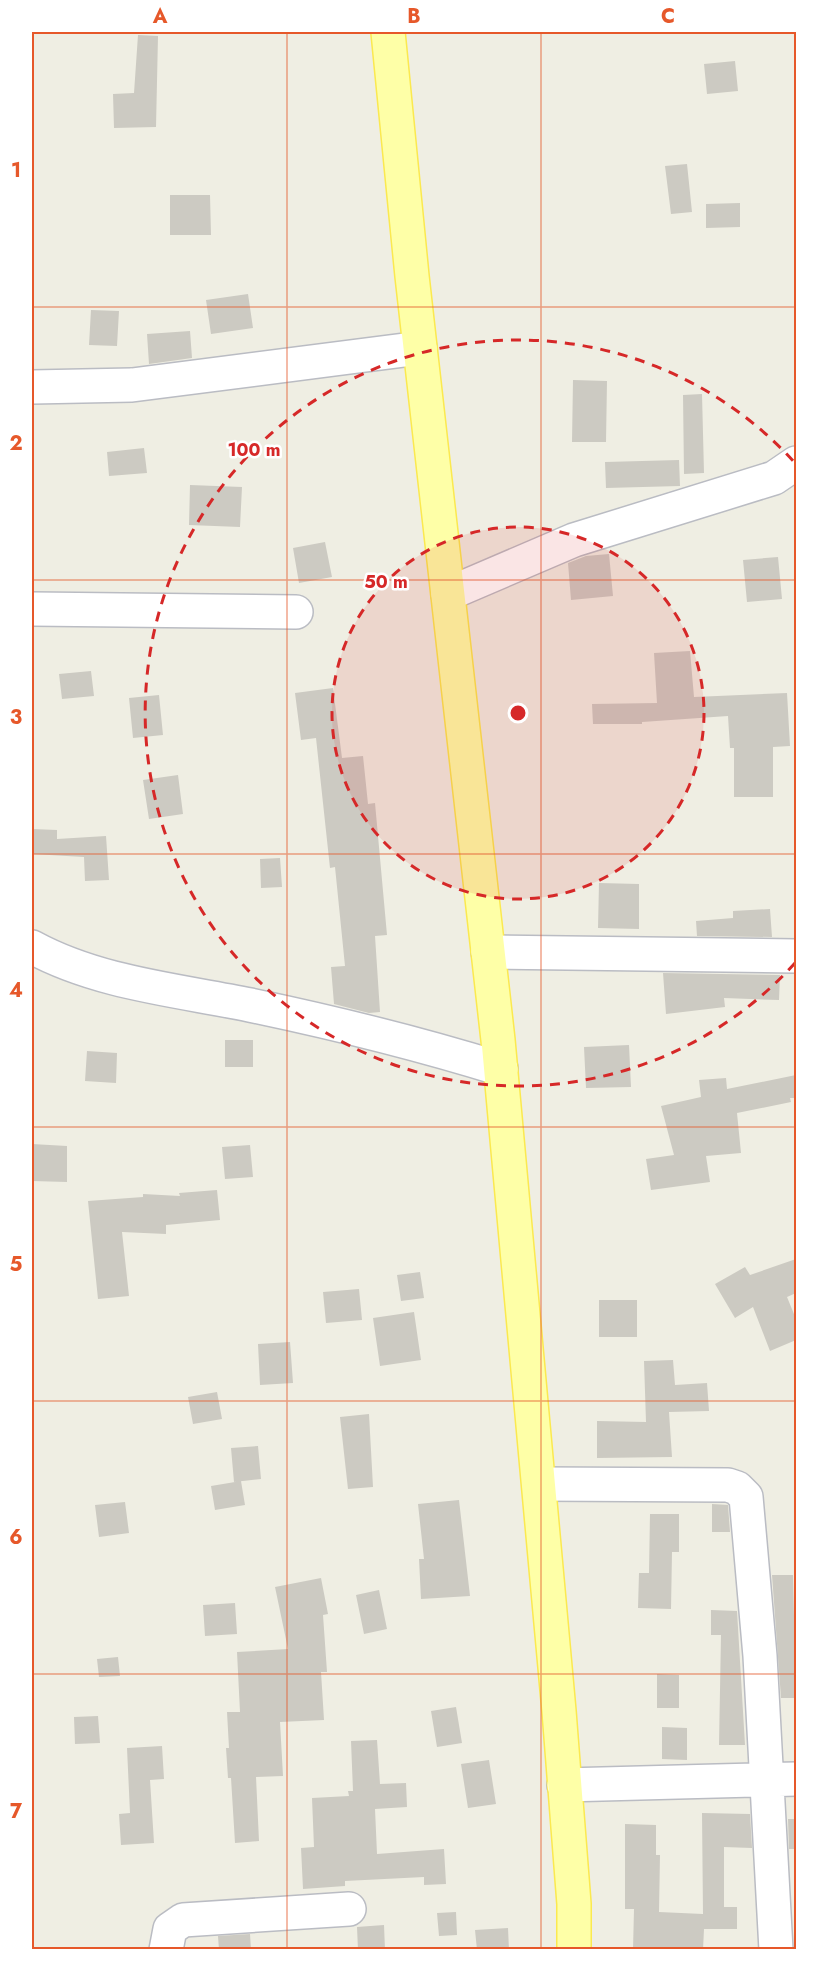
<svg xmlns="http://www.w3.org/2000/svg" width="828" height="1981" viewBox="0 0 828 1981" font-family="Jost,sans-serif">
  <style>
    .building { fill: #cccac2 }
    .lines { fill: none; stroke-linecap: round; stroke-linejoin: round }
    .minor-casing { stroke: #babcc3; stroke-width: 36 }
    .major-casing { stroke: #fbe950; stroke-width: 36 }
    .minor { stroke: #fff; stroke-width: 33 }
    .major { stroke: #feffa7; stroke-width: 33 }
    .grid { fill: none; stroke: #e6582a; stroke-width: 1.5; stroke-opacity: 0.55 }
    .ring { fill: none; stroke: #d62828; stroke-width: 3; stroke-dasharray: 10 8 }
    .centre { fill: #d62828; stroke: #fff; stroke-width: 3 }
    .ring-label { font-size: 18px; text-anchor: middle; font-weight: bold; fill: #d62828; stroke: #fff; stroke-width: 5; stroke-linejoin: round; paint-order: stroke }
    .neatline { fill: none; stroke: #e6582a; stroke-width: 2 }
    .grid-label { font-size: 20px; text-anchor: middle; font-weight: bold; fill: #e6582a }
  </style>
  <rect width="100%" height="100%" fill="#efeee3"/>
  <path class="building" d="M 138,35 L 158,36 L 156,127 L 114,128 L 113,94 L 134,93 Z
    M 735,61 L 738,91 L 707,94 L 704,64 Z
    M 687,164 L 692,212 L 671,214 L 665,166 Z
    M 170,195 L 210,195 L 211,235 L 170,235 Z
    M 740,203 L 740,227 L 706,228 L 706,204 Z
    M 248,294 L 253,328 L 211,334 L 206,300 Z
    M 91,310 L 119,311 L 117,346 L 89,345 Z
    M 190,331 L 192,358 L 149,364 L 147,334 Z
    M 573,380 L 607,381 L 606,442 L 572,442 Z
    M 702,394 L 704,473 L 684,474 L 683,395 Z
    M 144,448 L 147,473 L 109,476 L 107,452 Z
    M 679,460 L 680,486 L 606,488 L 605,462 Z
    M 190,485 L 242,487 L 240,527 L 189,525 Z
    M 325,542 L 332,577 L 299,583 L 293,548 Z
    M 609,554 L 613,596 L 571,600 L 568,563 L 586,556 Z
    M 778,557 L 782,599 L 747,602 L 743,560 Z
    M 690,651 L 694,697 L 787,693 L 790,746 L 773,747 L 773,797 L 734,797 L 734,748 L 730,748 L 728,716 L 642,722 L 642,724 L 593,724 L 592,704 L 657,703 L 654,653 Z
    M 91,671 L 94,696 L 62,699 L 59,674 Z
    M 333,688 L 342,758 L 363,756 L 368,804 L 375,803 L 387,935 L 375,936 L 380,1012 L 369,1013 L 334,1004 L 331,967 L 345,966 L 335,867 L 330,868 L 316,738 L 301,740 L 295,693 Z
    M 159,695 L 163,735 L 133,738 L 129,698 Z
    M 178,775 L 183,814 L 149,819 L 143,780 Z
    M 32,829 L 57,830 L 57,839 L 106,836 L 109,880 L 85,881 L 84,857 L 32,854 Z
    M 280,858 L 282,887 L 261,888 L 260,859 Z
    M 599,883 L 639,884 L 639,929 L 598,928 Z
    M 770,909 L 772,937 L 697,936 L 696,921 L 733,918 L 733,911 Z
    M 663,973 L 780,975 L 779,1000 L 724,998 L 725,1007 L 666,1014 Z
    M 225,1040 L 253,1040 L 253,1067 L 225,1067 Z
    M 629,1045 L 631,1087 L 586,1088 L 584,1047 Z
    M 87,1051 L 117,1053 L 116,1083 L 85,1081 Z
    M 796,1075 L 796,1098 L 790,1098 L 791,1102 L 737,1113 L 741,1153 L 706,1156 L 710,1182 L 651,1190 L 646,1159 L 674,1155 L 661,1106 L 701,1097 L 699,1080 L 726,1078 L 727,1089 Z
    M 32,1144 L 67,1146 L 67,1182 L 32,1181 Z
    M 250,1145 L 253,1177 L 225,1179 L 222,1147 Z
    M 217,1190 L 220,1220 L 166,1225 L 166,1234 L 122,1232 L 129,1296 L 98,1299 L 88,1201 L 143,1197 L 143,1194 L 180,1196 L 179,1193 Z
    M 796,1259 L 796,1293 L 787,1297 L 796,1319 L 796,1340 L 770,1351 L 753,1307 L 735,1318 L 715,1284 L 745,1267 L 750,1275 Z
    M 420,1272 L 424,1298 L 401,1301 L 397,1275 Z
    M 359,1289 L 362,1320 L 326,1323 L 323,1292 Z
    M 599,1300 L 637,1300 L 637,1337 L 599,1337 Z
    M 414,1312 L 421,1360 L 380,1366 L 373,1318 Z
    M 290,1342 L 293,1383 L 260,1385 L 258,1344 Z
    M 673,1360 L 675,1385 L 707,1383 L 709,1411 L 669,1412 L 672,1457 L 597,1458 L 597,1421 L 646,1422 L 644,1361 Z
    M 217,1392 L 222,1419 L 193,1424 L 188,1397 Z
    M 369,1414 L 373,1487 L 348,1489 L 340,1417 Z
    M 258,1446 L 261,1479 L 234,1482 L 231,1448 Z
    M 241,1481 L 245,1505 L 215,1510 L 211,1486 Z
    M 459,1500 L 470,1596 L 421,1599 L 419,1559 L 424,1559 L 418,1504 Z
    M 125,1502 L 129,1533 L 99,1537 L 95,1505 Z
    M 712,1504 L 728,1505 L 730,1532 L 712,1532 Z
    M 650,1514 L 679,1514 L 679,1552 L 672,1552 L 671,1609 L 638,1608 L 639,1573 L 649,1573 Z
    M 772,1575 L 793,1575 L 796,1698 L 781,1698 Z
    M 321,1578 L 328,1614 L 323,1615 L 327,1672 L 321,1672 L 324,1720 L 280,1722 L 283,1776 L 256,1777 L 259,1841 L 235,1843 L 231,1778 L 228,1778 L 226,1748 L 229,1748 L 227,1712 L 240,1712 L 237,1652 L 288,1649 L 275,1587 Z
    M 379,1590 L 387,1629 L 364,1634 L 356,1595 Z
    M 235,1603 L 237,1634 L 205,1636 L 203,1605 Z
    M 711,1610 L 737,1611 L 745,1745 L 719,1745 L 721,1635 L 711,1635 Z
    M 118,1657 L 120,1676 L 99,1677 L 97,1659 Z
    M 657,1674 L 679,1675 L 679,1708 L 657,1708 Z
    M 456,1707 L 462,1743 L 437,1747 L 431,1711 Z
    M 98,1716 L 100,1743 L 75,1744 L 74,1717 Z
    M 662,1727 L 687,1728 L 687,1760 L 662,1759 Z
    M 377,1740 L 380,1784 L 406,1783 L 407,1807 L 375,1809 L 377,1854 L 444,1849 L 446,1884 L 424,1885 L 424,1877 L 345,1881 L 345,1886 L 303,1889 L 301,1848 L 314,1847 L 312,1798 L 349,1796 L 348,1791 L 353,1791 L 351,1741 Z
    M 162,1746 L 164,1779 L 150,1780 L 154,1843 L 121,1845 L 119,1814 L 130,1813 L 127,1748 Z
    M 489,1760 L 496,1804 L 468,1808 L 461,1764 Z
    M 702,1813 L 750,1814 L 752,1848 L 724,1847 L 724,1907 L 737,1907 L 737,1929 L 704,1929 L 703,1950 L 633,1950 L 634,1909 L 625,1909 L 625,1824 L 656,1825 L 656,1855 L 660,1855 L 659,1912 L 703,1914 Z
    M 788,1819 L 796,1819 L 796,1849 L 789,1849 Z
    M 456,1912 L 457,1935 L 439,1936 L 437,1913 Z
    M 384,1925 L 385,1950 L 358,1950 L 357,1927 Z
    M 508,1928 L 509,1950 L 477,1950 L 475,1930 Z
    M 250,1934 L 251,1950 L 219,1950 L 218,1936 Z"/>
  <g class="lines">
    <defs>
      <path id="minor" d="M 32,387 L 132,385 L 420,348
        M 448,594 L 574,540 L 774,478 L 796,463
        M 32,609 L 296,612
        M 32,947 C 98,983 177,990 250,1005 C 336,1023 417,1043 501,1069
        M 488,952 L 796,956
        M 539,1484 L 728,1485 L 737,1488 L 746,1497 L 760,1656 L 776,1950
        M 564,1785 L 796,1779
        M 166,1950 L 170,1929 L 183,1920 L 349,1909"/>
      <path id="major" d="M 388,32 L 412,276 L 498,1040 L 559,1711 L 574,1904 L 574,1950"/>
    </defs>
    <use href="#minor" class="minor-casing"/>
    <use href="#major" class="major-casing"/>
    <use href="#minor" class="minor"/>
    <use href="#major" class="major"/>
  </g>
  <path class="grid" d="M 287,32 L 287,1950M 541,32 L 541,1950M 32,307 L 796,307M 32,580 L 796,580M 32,854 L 796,854M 32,1127 L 796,1127M 32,1401 L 796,1401M 32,1674 L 796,1674"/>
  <circle cx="518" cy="713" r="186" fill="#d62828" fill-opacity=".12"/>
  <g class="ring">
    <circle cx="518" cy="713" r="186"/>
    <path d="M795 963A373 373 0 1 1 795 463"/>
  </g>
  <circle cx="518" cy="713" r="9" class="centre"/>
  <g class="ring-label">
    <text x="254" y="456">100 m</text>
    <text x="386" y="588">50 m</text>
  </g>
  <rect width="828" height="1981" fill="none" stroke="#ffffff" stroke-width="66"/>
  <rect x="33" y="33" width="762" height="1915" class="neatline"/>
  <g class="grid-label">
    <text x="160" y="23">A</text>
    <text x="414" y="23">B</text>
    <text x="668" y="23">C</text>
    <text x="16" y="177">1</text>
    <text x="16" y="450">2</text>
    <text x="16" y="724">3</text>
    <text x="16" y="997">4</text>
    <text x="16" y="1271">5</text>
    <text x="16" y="1544">6</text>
    <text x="16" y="1818">7</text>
  </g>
</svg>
